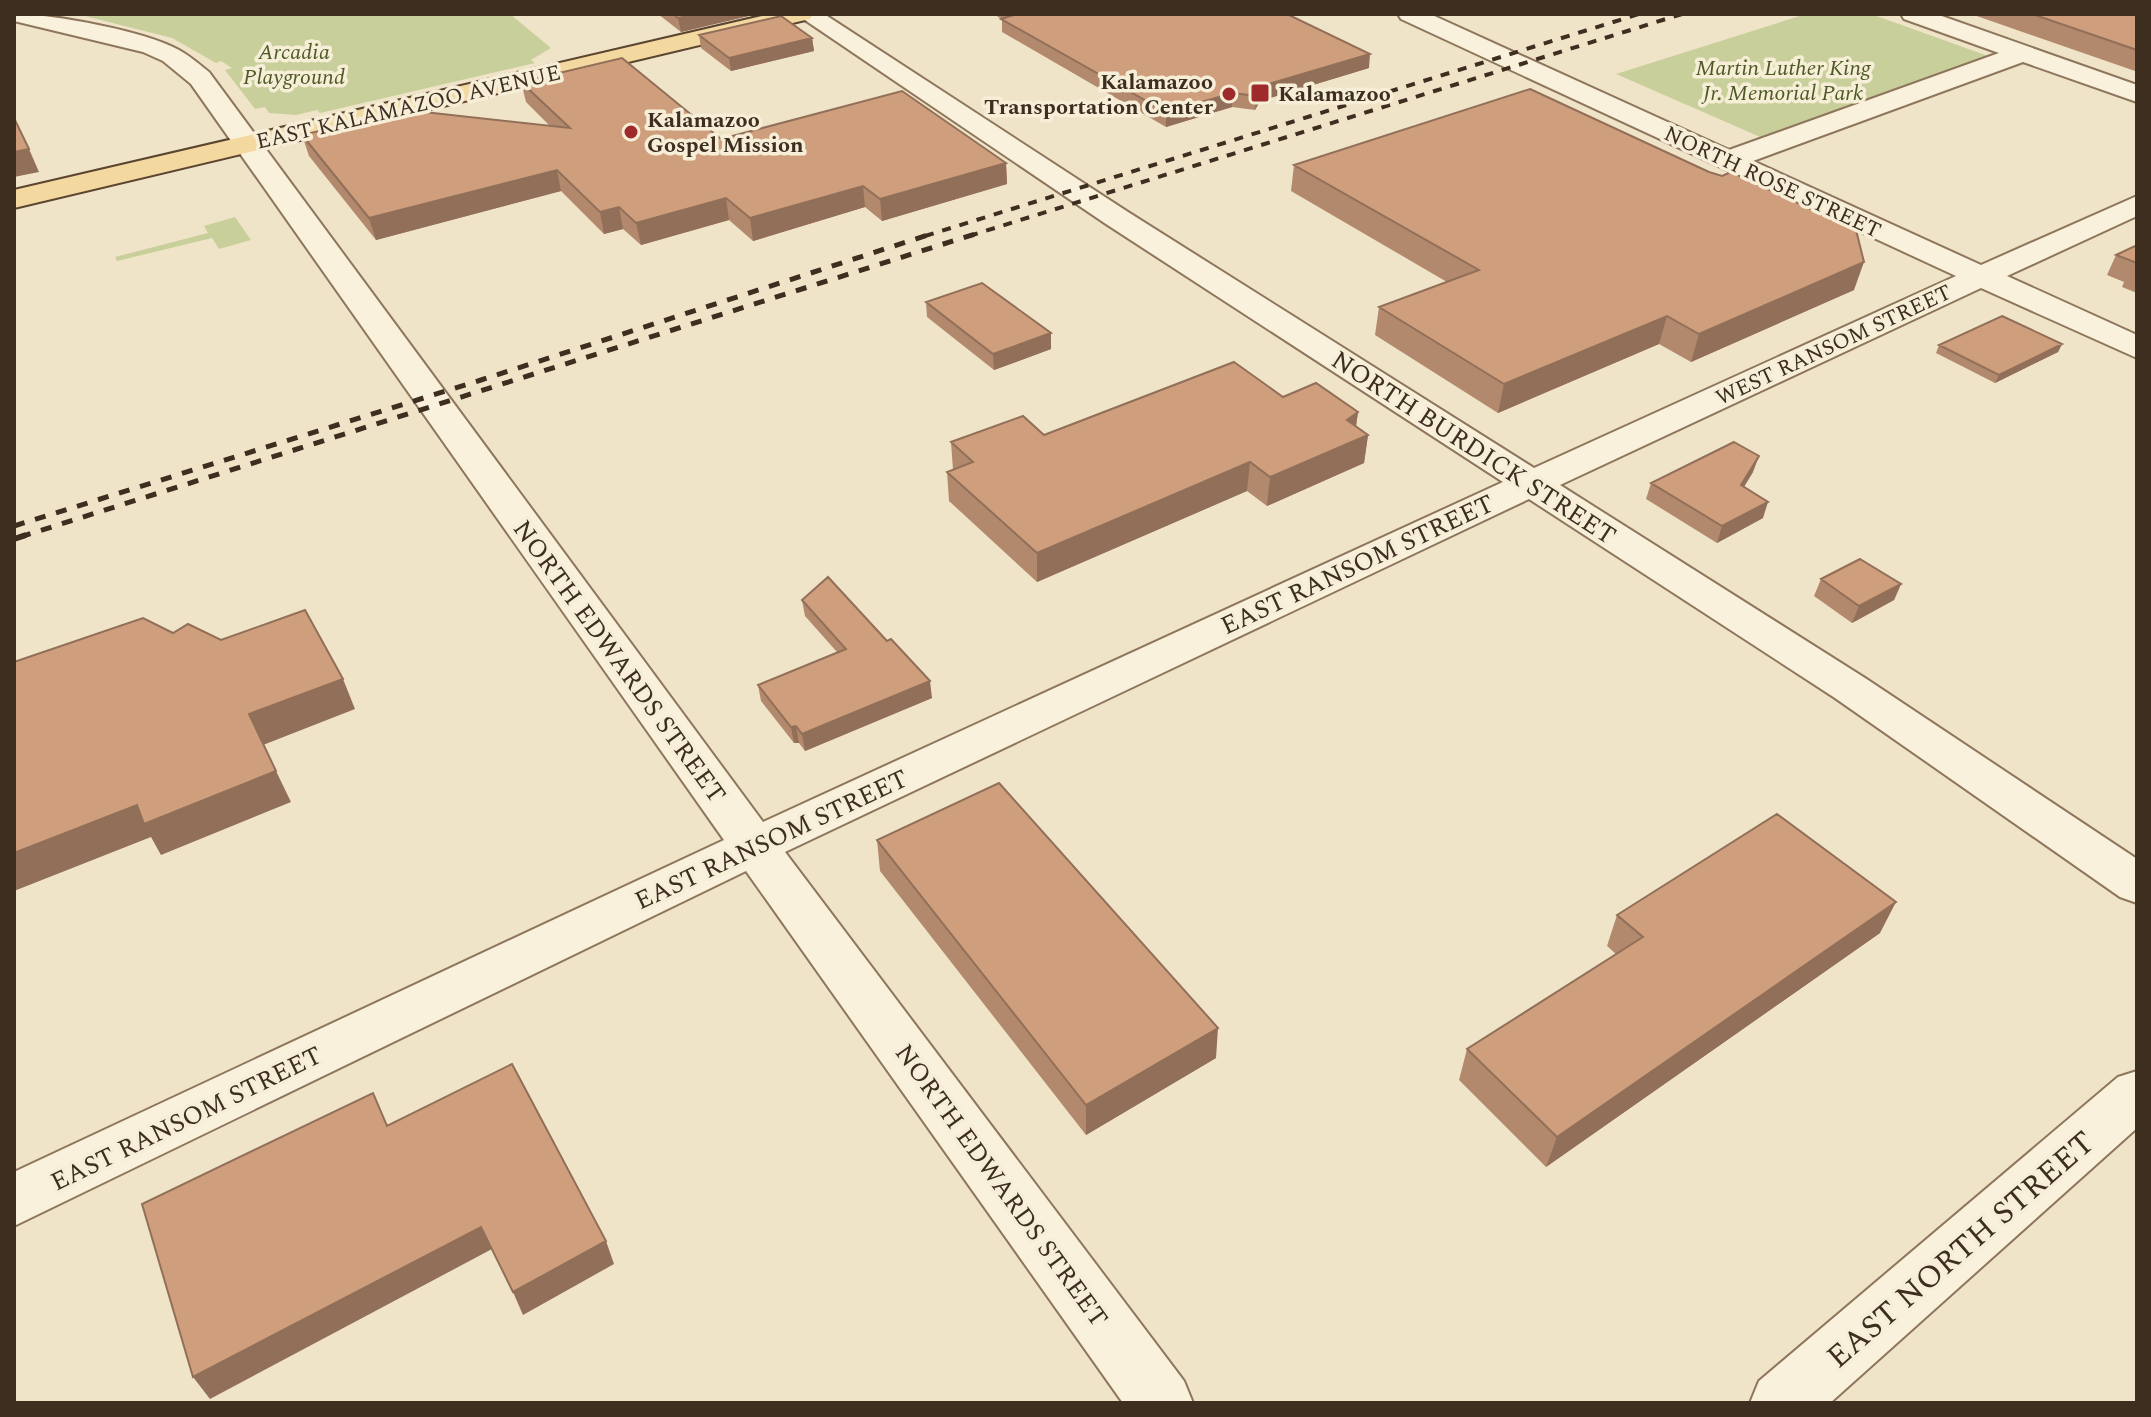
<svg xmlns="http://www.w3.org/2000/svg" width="2151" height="1417" viewBox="0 0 2151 1417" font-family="Spectral,serif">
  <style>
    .green { fill: #c9cf9b }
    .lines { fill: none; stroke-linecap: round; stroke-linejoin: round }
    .minor-casing { stroke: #8d765c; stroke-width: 4 }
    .primary-casing { stroke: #5b4430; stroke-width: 4 }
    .minor { fill: #faf1dc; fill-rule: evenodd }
    .primary { fill: #f3d9a0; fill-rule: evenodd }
    .rail-far2 { stroke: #3d2e20; stroke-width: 4; stroke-dasharray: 9 9; stroke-linecap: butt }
    .rail-far1 { stroke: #3d2e20; stroke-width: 5; stroke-dasharray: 11 11; stroke-linecap: butt }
    .rail { stroke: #3d2e20; stroke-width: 6; stroke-dasharray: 14 14; stroke-linecap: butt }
    .wall { fill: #b2896c }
    .shaded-wall { fill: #916f58 }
    .building { fill: #cf9f7d; stroke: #916f58; stroke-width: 2 }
    .poi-dot { fill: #9e2a2b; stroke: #f7eed8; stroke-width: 3 }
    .labels { text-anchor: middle; stroke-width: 7; stroke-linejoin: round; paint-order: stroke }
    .far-park-label { font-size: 22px; font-style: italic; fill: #4d5a26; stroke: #f7eed8 }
    .far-poi-label { font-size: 22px; font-weight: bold; fill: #3d2e20; stroke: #f7eed8; text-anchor: start }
    .far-street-label { font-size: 22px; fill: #3d2e20; stroke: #f7eed8 }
    .street-label { font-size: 26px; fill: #3d2e20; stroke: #f7eed8 }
    .near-street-label { font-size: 32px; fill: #3d2e20; stroke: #f7eed8 }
  </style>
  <rect width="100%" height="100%" fill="#f0e4c8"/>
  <path class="green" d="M 77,14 L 510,14 L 551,48 L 531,60 L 535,63 L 320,113 L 317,110 L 296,115 L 269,113 L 265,107 L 255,109 L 225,70 L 232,68 L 221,61 L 216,63 L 172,38 Z
    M 1806,14 L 1871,14 L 2002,61 L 1774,143 L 1616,74 Z
    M 235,217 L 251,240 L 219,249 L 212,238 L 117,261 L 115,257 L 208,233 L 204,226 Z"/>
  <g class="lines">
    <defs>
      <path id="minor" d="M 14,14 C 53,14 145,31 179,50 C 190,56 200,65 209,72 L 763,822 L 1503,482 L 1106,224 L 796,14 L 824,14 L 1128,212 L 1534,468 L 1956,276 L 1401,19 L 1398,14 L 1430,14 L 1729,150 L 1999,53 L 1904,19 L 1901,14 L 1936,14 L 2137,85 L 2137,102 L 2023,62 L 1753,161 L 1981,265 L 2137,196 L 2137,216 L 2007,276 L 2137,335 L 2137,358 L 1981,288 L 1560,485 L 1865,678 L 2137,859 L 2137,903 L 2120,897 L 1835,698 L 1529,499 L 785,852 L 1184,1381 L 1193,1403 L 1123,1403 L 746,871 L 14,1226 L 14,1172 L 724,840 L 191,84 L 163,61 L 143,52 L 14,21 Z
        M 2137,1071 L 2137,1128 L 1830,1403 L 1750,1403 L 1759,1381 L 2118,1077 Z"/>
      <path id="primary" d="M 770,14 L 813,14 L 810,19 L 801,21 L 14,208 L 14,190 Z"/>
    </defs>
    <use href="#minor" class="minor-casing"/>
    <use href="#primary" class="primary-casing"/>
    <use href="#minor" class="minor"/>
    <use href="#primary" class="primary"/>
    <path class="rail-far2" d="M 925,236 L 1639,14
      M 969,236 L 1682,14"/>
    <path class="rail-far1" d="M 14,526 L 481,380 L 931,234
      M 20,537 L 975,234"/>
    <path class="rail" d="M 14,539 L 26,535"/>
  </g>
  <path class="wall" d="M 658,14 L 757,14 L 681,32 Z
    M 993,14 L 1287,14 L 1369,68 L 1260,101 L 1255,110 L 1232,107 L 1166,127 L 1002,32 L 1002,19 Z
    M 1971,14 L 2137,14 L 2137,70 L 2135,71 Z
    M 699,35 L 812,38 L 814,51 L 731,71 L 701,48 Z
    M 521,82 L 721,139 L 1006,163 L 1007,184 L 882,221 L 865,207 L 753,241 L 729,220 L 641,245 L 623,229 L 604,234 L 561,191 L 376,240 L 309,156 L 302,135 L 550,126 L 526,102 Z
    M 1294,165 L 1854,290 L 1691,362 L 1659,344 L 1498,413 L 1375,335 L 1379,307 L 1447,282 L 1291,191 Z
    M 2137,245 L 2137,293 L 2122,287 L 2124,282 L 2107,275 L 2116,255 Z
    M 926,302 L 1051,349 L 994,370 L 927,317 Z
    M 2062,344 L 2058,352 L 1995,383 L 1936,353 L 1939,345 Z
    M 1283,397 L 1358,412 L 1356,426 L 1368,435 L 1364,463 L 1267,506 L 1247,491 L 1037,582 L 949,501 L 947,472 L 953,470 L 951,442 L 1044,435 Z
    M 1753,472 L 1744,487 L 1763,518 L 1717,543 L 1646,499 L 1651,483 Z
    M 1821,579 L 1901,584 L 1894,600 L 1852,623 L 1814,596 Z
    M 802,600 L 932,698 L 805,751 L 799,743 L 794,743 L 761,701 L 758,685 L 837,652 L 805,616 Z
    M 877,840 L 1216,1058 L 1086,1135 L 880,871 Z
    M 1617,915 L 1880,933 L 1546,1167 L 1459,1080 L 1467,1049 L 1616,954 L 1607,946 Z"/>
  <path class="shaded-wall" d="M 696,14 L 757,14 L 681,32 L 678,18 Z
    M 812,38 L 814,51 L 731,71 L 729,58 Z
    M 1370,54 L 1369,68 L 1260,101 L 1255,110 L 1256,96 L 1262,86 Z
    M 1233,93 L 1232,107 L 1166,127 L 1166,112 Z
    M 29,149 L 39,172 L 14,177 L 14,152 Z
    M 1006,163 L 1007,184 L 882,221 L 880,199 Z
    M 557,170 L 561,191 L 376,240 L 369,218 Z
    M 863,186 L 865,207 L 753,241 L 750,218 Z
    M 726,198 L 729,220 L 641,245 L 636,223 Z
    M 619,207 L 623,229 L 604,234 L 600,212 Z
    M 1864,262 L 1854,290 L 1691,362 L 1699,334 Z
    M 1667,316 L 1659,344 L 1498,413 L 1504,384 Z
    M 1051,333 L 1051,349 L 994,370 L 993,354 Z
    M 2062,344 L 2058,352 L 1995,383 L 1999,375 Z
    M 1358,412 L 1354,440 L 1368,435 L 1364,463 L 1267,506 L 1270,477 Z
    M 1759,456 L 1753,472 L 1735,501 L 1741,485 Z
    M 1250,462 L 1247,491 L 1037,582 L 1037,553 Z
    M 1768,502 L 1763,518 L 1717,543 L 1722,526 Z
    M 1901,584 L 1894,600 L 1852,623 L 1859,606 Z
    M 343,679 L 355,709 L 263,745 L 249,714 Z
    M 930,681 L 932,698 L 805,751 L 802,734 Z
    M 796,726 L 799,743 L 794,743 L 791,727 Z
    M 276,771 L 291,802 L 161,855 L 151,837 L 14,891 L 14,853 L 137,805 Z
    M 1896,902 L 1880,933 L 1546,1167 L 1557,1137 Z
    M 1218,1028 L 1216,1058 L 1086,1135 L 1086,1105 Z
    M 481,1227 L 492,1249 L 210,1399 L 193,1377 Z
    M 606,1241 L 614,1264 L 523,1315 L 513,1292 Z"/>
  <path class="building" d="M 673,14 L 696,14 L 678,18 Z
    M 1017,14 L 1287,14 L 1370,54 L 1262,86 L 1256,96 L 1233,93 L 1166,112 L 1001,19 Z
    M 2032,14 L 2137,14 L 2137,50 Z
    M 781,16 L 812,38 L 729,58 L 699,35 Z
    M 622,58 L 721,139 L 902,91 L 1006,163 L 880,199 L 863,186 L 750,218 L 726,198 L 636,223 L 619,207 L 600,212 L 557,170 L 369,218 L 302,135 L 406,110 L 570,128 L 521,82 Z
    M 1530,89 L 1709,172 L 1722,176 L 1731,172 L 1856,230 L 1864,262 L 1699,334 L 1667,316 L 1504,384 L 1379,307 L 1479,270 L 1294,165 Z
    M 14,118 L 29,149 L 14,152 Z
    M 2137,245 L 2137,263 L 2116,255 Z
    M 982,283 L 1051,333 L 993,354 L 926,302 Z
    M 2002,316 L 2062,344 L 1999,375 L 1939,345 Z
    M 1234,362 L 1283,397 L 1316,383 L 1358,412 L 1347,420 L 1368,435 L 1270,477 L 1250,462 L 1037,553 L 947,472 L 973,462 L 951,442 L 1023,416 L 1044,435 Z
    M 1734,442 L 1759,456 L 1741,485 L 1768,502 L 1722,526 L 1651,483 Z
    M 1860,559 L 1901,584 L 1859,606 L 1821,579 Z
    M 828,577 L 887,641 L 891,639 L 930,681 L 802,734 L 796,726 L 791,727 L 758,685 L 846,649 L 802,600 Z
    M 305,610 L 343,679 L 249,714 L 276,771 L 144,824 L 137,805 L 14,853 L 14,662 L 143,618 L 173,633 L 188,624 L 221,640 Z
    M 999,783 L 1218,1028 L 1086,1105 L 877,840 Z
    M 1777,814 L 1896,902 L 1557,1137 L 1467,1049 L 1643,937 L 1617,915 Z
    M 512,1064 L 606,1241 L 513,1292 L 481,1227 L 193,1377 L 142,1204 L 373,1093 L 387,1126 Z"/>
  <g class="poi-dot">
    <rect x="1250" y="83" width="20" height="20" rx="4"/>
    <circle cx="1229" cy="94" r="8"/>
    <circle cx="631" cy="132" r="8"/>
  </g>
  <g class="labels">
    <g class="far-park-label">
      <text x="294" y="59">Arcadia<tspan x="294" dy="25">Playground</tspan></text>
      <text x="1783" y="75">Martin Luther King<tspan x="1783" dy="25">Jr. Memorial Park</tspan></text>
    </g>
    <g class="far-poi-label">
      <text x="1213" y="89" text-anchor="end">Kalamazoo<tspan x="1213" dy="25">Transportation Center</tspan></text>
      <text x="1278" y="101">Kalamazoo</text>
      <text x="647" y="127">Kalamazoo<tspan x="647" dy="25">Gospel Mission</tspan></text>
    </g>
    <g class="far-street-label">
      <text transform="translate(408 106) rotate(-13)" y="8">EAST KALAMAZOO AVENUE</text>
      <text transform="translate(1773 181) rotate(25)" y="8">NORTH ROSE STREET</text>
      <text transform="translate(1833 344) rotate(-25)" y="8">WEST RANSOM STREET</text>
    </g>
    <g class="street-label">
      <text transform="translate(1474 447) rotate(33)" y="9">NORTH BURDICK STREET</text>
      <text transform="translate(1357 564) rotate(-25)" y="9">EAST RANSOM STREET</text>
      <text transform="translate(620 661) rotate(54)" y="9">NORTH EDWARDS STREET</text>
      <text transform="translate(771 839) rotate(-25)" y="9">EAST RANSOM STREET</text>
      <text transform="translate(186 1118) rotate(-26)" y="9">EAST RANSOM STREET</text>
      <text transform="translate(1002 1185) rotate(54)" y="9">NORTH EDWARDS STREET</text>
    </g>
    <g class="near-street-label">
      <text transform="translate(1960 1249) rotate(-41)" y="11">EAST NORTH STREET</text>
    </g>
  </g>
  <rect width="2151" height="1417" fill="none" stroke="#3d2e20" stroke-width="32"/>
</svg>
